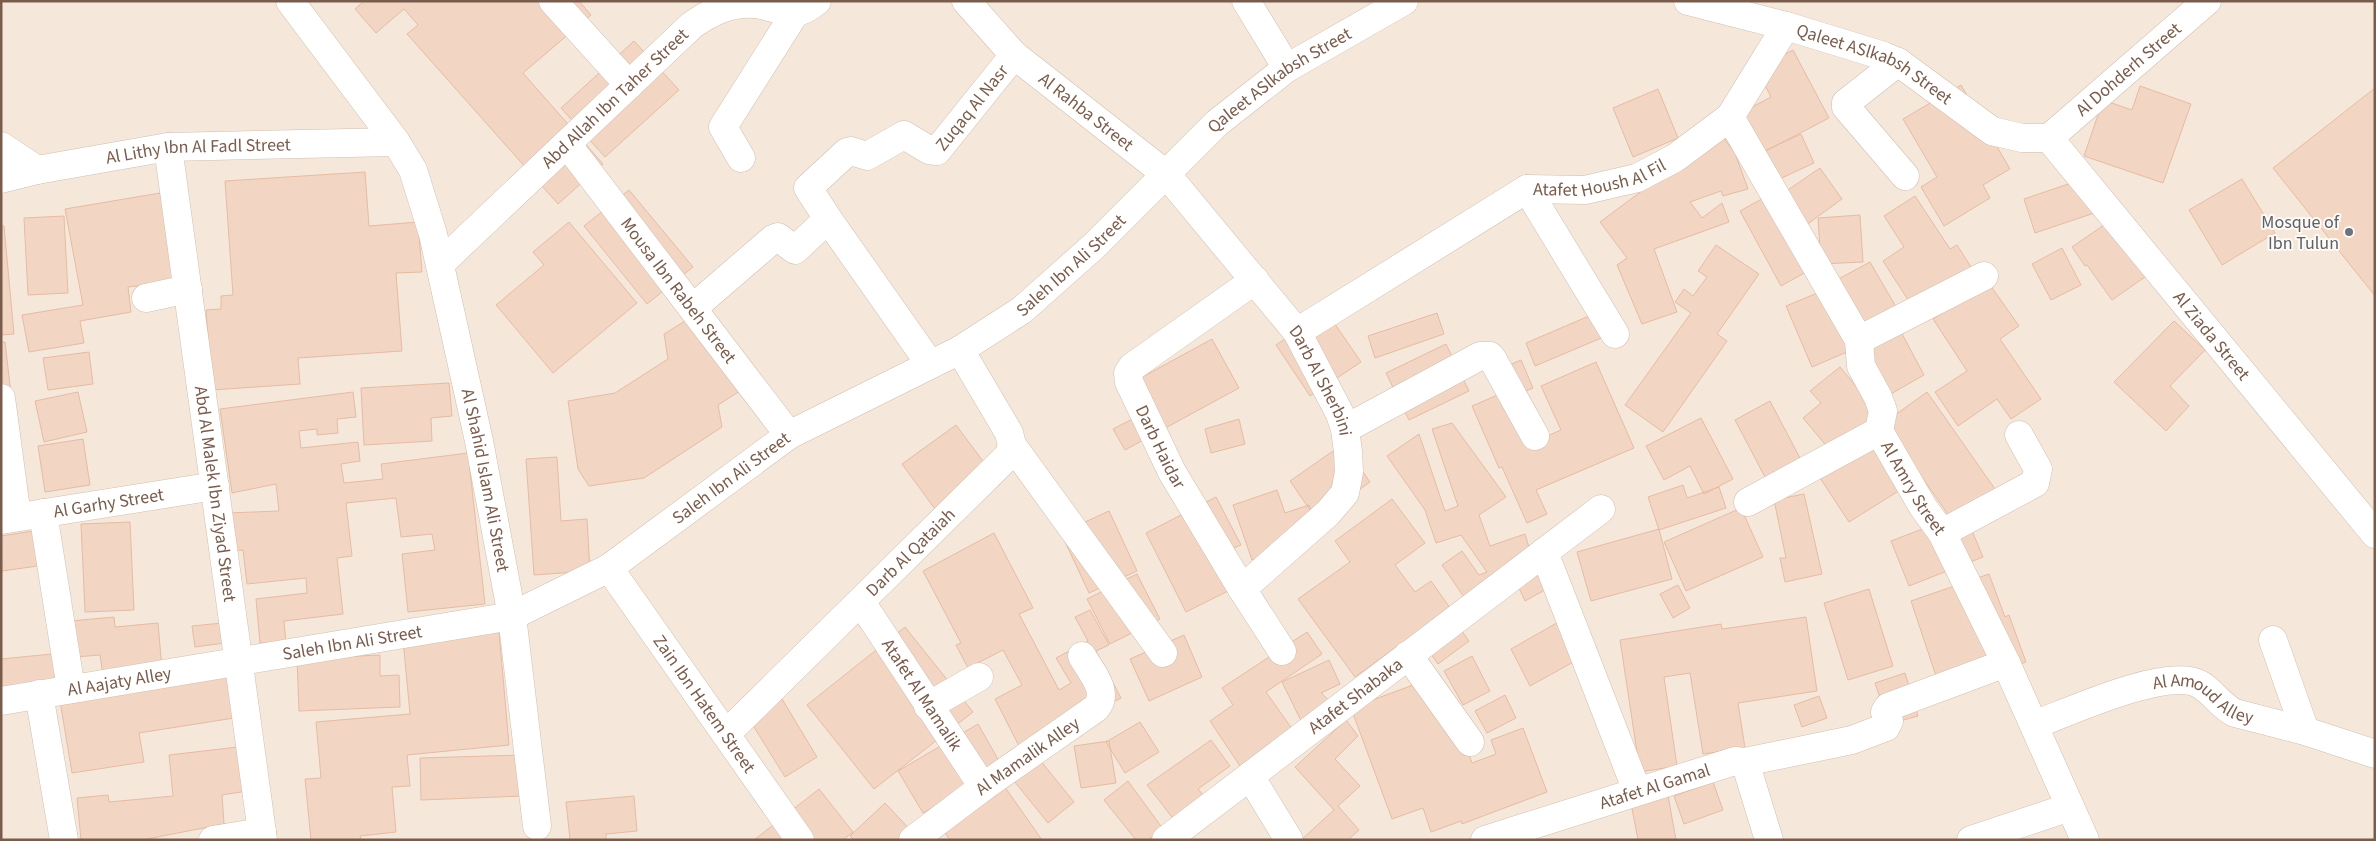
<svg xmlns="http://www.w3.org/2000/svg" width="2376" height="841" viewBox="0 0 2376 841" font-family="'Source Sans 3',sans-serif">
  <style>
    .residential { fill: #f5e8da }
    .building { fill: #f3d5c3; stroke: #e6bba3 }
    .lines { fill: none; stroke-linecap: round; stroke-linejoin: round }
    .street-casing { stroke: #d1beb0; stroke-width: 29 }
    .street { stroke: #fff; stroke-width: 28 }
    .worship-dot { fill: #6b7280; stroke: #fffaf3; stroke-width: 2 }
    .labels { text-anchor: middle; stroke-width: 4; stroke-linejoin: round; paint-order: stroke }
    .street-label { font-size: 18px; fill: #7a5c4d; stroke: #fffaf3 }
    .worship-label { font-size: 18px; fill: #5b616d; stroke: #fffaf3; text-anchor: end }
  </style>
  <rect width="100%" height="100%" fill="#fdf6ec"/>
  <path class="residential" d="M 1,1 L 2375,1 L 2375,840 L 1,840 Z"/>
  <path class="building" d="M 364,1 L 579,1 L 591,15 L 523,73 L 603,164 L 558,204 L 407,34 L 418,25 L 404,9 L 376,33 L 355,9 Z
    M 634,41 L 679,90 L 605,157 L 561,108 Z
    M 1793,50 L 1829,118 L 1760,154 L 1739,114 L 1771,97 L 1757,69 Z
    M 1961,85 L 2010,169 L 1983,185 L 1990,198 L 1944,226 L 1921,187 L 1937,177 L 1903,119 Z
    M 2140,86 L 2191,104 L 2163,183 L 2084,156 L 2103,100 L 2132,110 Z
    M 2375,88 L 2375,296 L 2273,168 Z
    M 1658,89 L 1678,138 L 1633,157 L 1613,108 Z
    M 1720,133 L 1735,153 L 1748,189 L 1723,196 L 1721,191 L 1690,202 L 1702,218 L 1722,203 L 1729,222 L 1654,249 L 1677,312 L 1642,324 L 1617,265 L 1627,258 L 1600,222 Z
    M 1801,134 L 1814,163 L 1771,183 L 1758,154 Z
    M 1820,168 L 1842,199 L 1802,228 L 1779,196 Z
    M 365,172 L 369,226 L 418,222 L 422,272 L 396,273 L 402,351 L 298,358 L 300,384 L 212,390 L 206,310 L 221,309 L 221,296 L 233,295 L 225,181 Z
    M 2095,175 L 2106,209 L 2035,233 L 2024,199 Z
    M 2242,179 L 2275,233 L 2222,265 L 2189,210 Z
    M 629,190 L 693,267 L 647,304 L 584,226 Z
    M 160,193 L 178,281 L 128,287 L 131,312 L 80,321 L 84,343 L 29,352 L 22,315 L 83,305 L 65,209 Z
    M 1767,196 L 1808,271 L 1781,286 L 1740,211 Z
    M 1915,196 L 1950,249 L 1957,245 L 1971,267 L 1912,306 L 1883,261 L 1904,247 L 1884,216 Z
    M 1860,215 L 1863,262 L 1821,264 L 1818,218 Z
    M 64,216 L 68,293 L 28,295 L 24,218 Z
    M 2117,216 L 2155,270 L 2112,300 L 2087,265 L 2085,266 L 2072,247 Z
    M 569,222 L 637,303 L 553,373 L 496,305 L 544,265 L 533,252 Z
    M 1,226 L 4,226 L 14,334 L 1,335 Z
    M 1716,245 L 1759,274 L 1717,334 L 1727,341 L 1663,432 L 1625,405 L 1691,313 L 1675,302 L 1684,289 L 1693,296 L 1707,277 L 1698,271 Z
    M 2062,248 L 2081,285 L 2051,300 L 2032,264 Z
    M 1870,262 L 1899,312 L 1863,333 L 1833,282 Z
    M 1988,282 L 2019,326 L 2000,339 L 2041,399 L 2011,419 L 1997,399 L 1958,426 L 1935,392 L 1967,371 L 1933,319 Z
    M 1827,289 L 1854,349 L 1812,367 L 1786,306 Z
    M 1326,311 L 1361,362 L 1310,396 L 1276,345 Z
    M 698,313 L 757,380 L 718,405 L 722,427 L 644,478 L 589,486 L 578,469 L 568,401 L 615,393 L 668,359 L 664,334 Z
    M 1437,313 L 1444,334 L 1375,358 L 1368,336 Z
    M 1596,313 L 1606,336 L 1535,366 L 1526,343 Z
    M 2174,321 L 2205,350 L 2170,386 L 2189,406 L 2166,431 L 2114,382 Z
    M 1900,330 L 1924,375 L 1889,395 L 1864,349 Z
    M 1212,339 L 1239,388 L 1125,450 L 1113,429 L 1150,410 L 1135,381 Z
    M 1,342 L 5,342 L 11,394 L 1,395 Z
    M 1446,344 L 1469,391 L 1409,420 L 1386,373 Z
    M 89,352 L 93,384 L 48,390 L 43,358 Z
    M 1521,360 L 1533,388 L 1506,400 L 1526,445 L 1561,430 L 1541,386 L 1596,362 L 1634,448 L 1536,490 L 1547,514 L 1527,523 L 1502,467 L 1499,468 L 1472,406 L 1500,394 L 1490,373 Z
    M 1840,367 L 1881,416 L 1834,455 L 1803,418 L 1821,403 L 1810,391 Z
    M 449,383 L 452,416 L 431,418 L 432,441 L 364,445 L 361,388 Z
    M 78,392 L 87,432 L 44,442 L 35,401 Z
    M 353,392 L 356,417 L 337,419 L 338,433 L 317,435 L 317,429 L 299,431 L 301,448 L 358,442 L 360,461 L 341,464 L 344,483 L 383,479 L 381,464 L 468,453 L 485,604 L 408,612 L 402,554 L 435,550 L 432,534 L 401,537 L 396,498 L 346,503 L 352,556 L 337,558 L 343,614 L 284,621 L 286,643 L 260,643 L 256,599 L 307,593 L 306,578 L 247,584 L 243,550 L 232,551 L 228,513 L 279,511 L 276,484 L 232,493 L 220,409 Z
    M 1927,392 L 1995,489 L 1952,520 L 1884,423 Z
    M 1770,401 L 1801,460 L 1766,479 L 1735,420 Z
    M 1701,418 L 1733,479 L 1704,494 L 1690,466 L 1664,480 L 1646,446 Z
    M 1239,419 L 1245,444 L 1211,453 L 1205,429 Z
    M 1452,423 L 1506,497 L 1479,515 L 1490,546 L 1525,534 L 1531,554 L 1468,603 L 1442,565 L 1462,551 L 1479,575 L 1487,572 L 1461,535 L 1436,543 L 1425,510 L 1387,456 L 1419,434 L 1445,511 L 1458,506 L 1432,429 Z
    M 956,425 L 1000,484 L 946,524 L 902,464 Z
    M 83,439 L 90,485 L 45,492 L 38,446 Z
    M 1876,442 L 1905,487 L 1849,522 L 1820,478 Z
    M 1343,444 L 1370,482 L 1317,520 L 1290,481 Z
    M 557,457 L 561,521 L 587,519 L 590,571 L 534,575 L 526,459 Z
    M 1683,485 L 1687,498 L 1719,487 L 1726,508 L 1659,530 L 1648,497 Z
    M 1277,490 L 1285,513 L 1309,505 L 1320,538 L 1252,560 L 1233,505 Z
    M 1804,494 L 1822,574 L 1785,582 L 1780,558 L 1786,558 L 1774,500 Z
    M 1216,497 L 1241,545 L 1234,548 L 1250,580 L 1186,612 L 1146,533 Z
    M 1392,499 L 1425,543 L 1395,565 L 1415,592 L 1431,581 L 1450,608 L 1355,677 L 1298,599 L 1350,562 L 1335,541 Z
    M 1741,508 L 1763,557 L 1686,591 L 1664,542 Z
    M 1109,511 L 1137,571 L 1089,593 L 1061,533 Z
    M 130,522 L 134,610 L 85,612 L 81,524 Z
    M 1970,526 L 1983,557 L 1909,586 L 1891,541 L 1925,528 L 1931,541 Z
    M 1659,529 L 1672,579 L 1591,601 L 1577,552 Z
    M 40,530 L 45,565 L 2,571 L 1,536 Z
    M 994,533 L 1033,608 L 1019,614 L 1059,690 L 1071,683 L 1056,658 L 1088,641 L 1075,617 L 1090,610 L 1109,645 L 1096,651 L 1121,698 L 1021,750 L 995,699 L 1022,685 L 1003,650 L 968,668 L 956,645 L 961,643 L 923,571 Z
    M 1544,572 L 1552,586 L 1525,601 L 1518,586 Z
    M 1137,574 L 1160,619 L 1110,644 L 1087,599 Z
    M 1989,574 L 2005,617 L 2009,615 L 2026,662 L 1941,691 L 1911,601 Z
    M 1678,585 L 1690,608 L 1673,618 L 1660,594 Z
    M 1869,589 L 1893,666 L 1848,680 L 1824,603 Z
    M 1576,612 L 1597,649 L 1530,686 L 1511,649 Z
    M 114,617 L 115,627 L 158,623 L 162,669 L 103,675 L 100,655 L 75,657 L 71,621 Z
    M 1806,617 L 1817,691 L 1738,703 L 1745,748 L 1703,754 L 1690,673 L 1664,677 L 1677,766 L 1640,772 L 1620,640 L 1721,624 L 1722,629 Z
    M 222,623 L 225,643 L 195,647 L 192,626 Z
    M 1456,623 L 1469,641 L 1438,664 L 1425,646 Z
    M 905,627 L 973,712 L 874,789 L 807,705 Z
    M 499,632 L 509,745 L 407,755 L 410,786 L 392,787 L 396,832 L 360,836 L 361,840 L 311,840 L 305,779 L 321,778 L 316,722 L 410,714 L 403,640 Z
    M 1307,632 L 1322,654 L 1266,692 L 1295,733 L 1242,769 L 1210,721 L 1233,705 L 1222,688 Z
    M 1184,635 L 1202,677 L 1149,701 L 1130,659 Z
    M 62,653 L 67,690 L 1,697 L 1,659 Z
    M 380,655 L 380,676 L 399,675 L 400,707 L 299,711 L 297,659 Z
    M 1472,656 L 1490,691 L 1463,705 L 1444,671 Z
    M 1329,660 L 1340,684 L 1321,693 L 1333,704 L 1306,731 L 1282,682 Z
    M 1905,673 L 1918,716 L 1889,724 L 1875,683 Z
    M 227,674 L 234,718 L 139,733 L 144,762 L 72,773 L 60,701 Z
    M 1440,675 L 1472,763 L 1496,754 L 1491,740 L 1523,728 L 1547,792 L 1462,824 L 1461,821 L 1431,832 L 1423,808 L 1392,819 L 1351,708 Z
    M 1505,695 L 1516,718 L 1487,733 L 1475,711 Z
    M 1819,696 L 1827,718 L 1802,727 L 1794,705 Z
    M 782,699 L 817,757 L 785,777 L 749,719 Z
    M 1346,720 L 1358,736 L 1335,759 L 1360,786 L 1338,806 L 1359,830 L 1348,840 L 1301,840 L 1334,810 L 1295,767 Z
    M 1140,722 L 1159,752 L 1125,773 L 1106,742 Z
    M 978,724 L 1003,768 L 923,813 L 898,771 Z
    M 1211,740 L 1230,766 L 1198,789 L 1207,800 L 1175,821 L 1147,785 Z
    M 1109,741 L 1116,783 L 1081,788 L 1074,746 Z
    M 238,747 L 247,791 L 222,795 L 224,824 L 142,840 L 81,840 L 77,798 L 108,795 L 109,802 L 173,796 L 169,755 Z
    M 522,755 L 524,796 L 421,800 L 420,758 Z
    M 1036,755 L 1074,802 L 1048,823 L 1010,776 Z
    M 1128,781 L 1163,829 L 1148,840 L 1136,840 L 1104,800 Z
    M 1713,782 L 1723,810 L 1684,824 L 1674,796 Z
    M 1002,783 L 1042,840 L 950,840 L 940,826 Z
    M 819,789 L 853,832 L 843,840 L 754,840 Z
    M 1667,790 L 1676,840 L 1638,840 L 1630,798 Z
    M 634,796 L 637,831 L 606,834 L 606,840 L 565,840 L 570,839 L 566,802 Z
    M 885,803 L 917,837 L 914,840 L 854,840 L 850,836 Z"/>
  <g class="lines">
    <defs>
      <g id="street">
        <path id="s1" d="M 290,1 L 396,142 L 413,170 L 433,234 L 479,441 L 512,616 L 537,826"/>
        <path d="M 553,1 L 629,85"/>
        <path id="s2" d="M 966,1 L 1014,55 L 1167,175 L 1297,332 L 1340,414 L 1345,429 L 1348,452 L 1349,472 L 1345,493 L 1328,513 L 1242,589"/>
        <path d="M 1246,1 L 1287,68"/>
        <path id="s3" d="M 1688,1 L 1786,26 L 1884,56 L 1898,62 L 1992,131 L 2022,138 L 2049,138"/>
        <path d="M 1898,62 L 1846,103 L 1846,107 L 1905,176"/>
        <path id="s4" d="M 1730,117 L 1859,340 L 1861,366 L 1878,397 L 1883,411 L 1879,431 L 1923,507 L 1942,533 L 2006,663 L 2085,840"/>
        <path id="s5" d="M 2049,138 L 2375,534"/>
        <path id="s6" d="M 2049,138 L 2207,1"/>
        <path id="s7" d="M 567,144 L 789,435"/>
        <path d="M 1,146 L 37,170"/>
        <path id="s8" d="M 168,147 L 263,840"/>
        <path d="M 741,158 L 723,127 L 795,13"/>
        <path id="s9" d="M 1,179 L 37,170 L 168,147 L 396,142"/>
        <path d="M 1527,189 L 1615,334"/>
        <path d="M 828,219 L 930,364"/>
        <path id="s10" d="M 440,264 L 692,25 C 712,11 731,2 756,4 C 782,7 791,23 817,1"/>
        <path id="s11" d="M 1255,280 L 1132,367 L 1128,373 L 1129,382 L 1172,472 L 1242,589 L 1282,651"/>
        <path d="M 146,298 L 188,289"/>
        <path id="s12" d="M 693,308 L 773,239 L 778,237 L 795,250 L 828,219 L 808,188 L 847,152 L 851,151 L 867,156 L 904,135 L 929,150 L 937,151 L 1014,55"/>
        <path id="s13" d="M 1297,332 L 1527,189 L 1585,190 L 1637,178 L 1675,158 L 1730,117 L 1786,26"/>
        <path d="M 1859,340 L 1984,276"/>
        <path d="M 1,398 L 17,517"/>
        <path d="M 1345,429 L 1480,356 L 1490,356 L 1493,360 L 1535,436"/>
        <path d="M 1012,445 L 1163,653"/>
        <path d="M 1748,502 L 1879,431"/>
        <path d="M 43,513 L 71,689"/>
        <path id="s14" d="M 1,520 L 215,486"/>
        <path d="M 1942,533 L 2035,483 L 2038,469 L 2019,435"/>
        <path d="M 1544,552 L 1637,791"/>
        <path id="s15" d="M 609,568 L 800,840"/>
        <path id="s16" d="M 861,602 L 983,787"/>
        <path d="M 2273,640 L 2305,731"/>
        <path d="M 1408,655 L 1470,742"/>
        <path d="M 39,694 L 64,840"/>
        <path id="s17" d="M 1,701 L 512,616 L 609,568 L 789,435 L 960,350 L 1022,310 L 1094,246 L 1217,123 L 1287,68 L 1404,1"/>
        <path d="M 928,706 L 979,677"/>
        <path id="s18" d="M 2034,725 C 2069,712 2166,667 2199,684 C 2213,691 2220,706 2235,713 L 2305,731 L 2375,754"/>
        <path id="s19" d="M 726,734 L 1009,455 L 1012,445 L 1009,433 L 960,350"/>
        <path d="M 1745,762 L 1852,740 L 1886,727 L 1889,721 L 1885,712 L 1888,707 L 2006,663"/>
        <path d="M 1250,776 L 1289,840"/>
        <path d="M 213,840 L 262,832"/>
        <path id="s20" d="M 913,840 L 983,787 L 1096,708 C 1110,692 1091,672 1082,656"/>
        <path id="s21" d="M 1166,840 L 1601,509"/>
        <path id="s22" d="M 1485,840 L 1735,761 L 1745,762 L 1769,840"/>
        <path d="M 1971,840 L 2070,807"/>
      </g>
    </defs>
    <use href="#street" class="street-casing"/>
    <use href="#street" class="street"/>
  </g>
  <circle class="worship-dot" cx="2349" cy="232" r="5"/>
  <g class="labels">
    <g class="street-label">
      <text dy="6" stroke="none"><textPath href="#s3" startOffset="198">Qaleet ASlkabsh Street</textPath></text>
      <text dy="6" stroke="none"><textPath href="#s6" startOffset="105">Al Dohderh Street</textPath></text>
      <text dy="6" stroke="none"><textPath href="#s17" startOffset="1461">Qaleet ASlkabsh Street</textPath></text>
      <text dy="6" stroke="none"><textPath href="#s10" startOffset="241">Abd Allah Ibn Taher Street</textPath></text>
      <text dy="6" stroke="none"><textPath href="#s12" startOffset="424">Zuqaq Al Nasr</textPath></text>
      <text dy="6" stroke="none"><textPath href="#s2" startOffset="164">Al Rahba Street</textPath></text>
      <text dy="6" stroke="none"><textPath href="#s9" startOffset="200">Al Lithy Ibn Al Fadl Street</textPath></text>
      <text dy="6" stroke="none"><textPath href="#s13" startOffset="345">Atafet Housh Al Fil</textPath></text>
      <text dy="6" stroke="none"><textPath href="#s17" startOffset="1181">Saleh Ibn Ali Street</textPath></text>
      <text dy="6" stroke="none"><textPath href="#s7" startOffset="184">Mousa Ibn Rabeh Street</textPath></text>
      <text dy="6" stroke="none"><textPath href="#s5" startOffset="256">Al Ziada Street</textPath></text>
      <text dy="6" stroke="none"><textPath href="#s2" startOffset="525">Darb Al Sherbini</textPath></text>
      <text dy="6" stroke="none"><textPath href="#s11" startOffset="239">Darb Haidar</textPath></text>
      <text dy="6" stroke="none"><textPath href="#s1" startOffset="528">Al Shahid Islam Ali Street</textPath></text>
      <text dy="6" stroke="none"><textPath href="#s17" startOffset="778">Saleh Ibn Ali Street</textPath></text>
      <text dy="6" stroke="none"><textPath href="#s4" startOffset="421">Al Amry Street</textPath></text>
      <text dy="6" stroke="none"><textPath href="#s8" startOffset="350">Abd Al Malek Ibn Ziyad Street</textPath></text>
      <text dy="6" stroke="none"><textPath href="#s14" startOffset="109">Al Garhy Street</textPath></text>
      <text dy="6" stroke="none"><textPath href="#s19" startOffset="259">Darb Al Qataiah</textPath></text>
      <text dy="6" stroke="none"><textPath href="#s17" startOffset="356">Saleh Ibn Ali Street</textPath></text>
      <text dy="6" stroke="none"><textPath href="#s17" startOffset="120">Al Aajaty Alley</textPath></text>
      <text dy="6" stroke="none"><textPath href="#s16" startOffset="111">Atafet Al Mamalik</textPath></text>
      <text dy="6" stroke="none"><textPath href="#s21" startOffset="238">Atafet Shabaka</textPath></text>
      <text dy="6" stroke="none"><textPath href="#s18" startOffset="182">Al Amoud Alley</textPath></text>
      <text dy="6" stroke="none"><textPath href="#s15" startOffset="166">Zain Ibn Hatem Street</textPath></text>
      <text dy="6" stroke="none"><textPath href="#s20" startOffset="142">Al Mamalik Alley</textPath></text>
      <text dy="6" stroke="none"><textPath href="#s22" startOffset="178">Atafet Al Gamal</textPath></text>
    </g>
    <g class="worship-label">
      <text x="2339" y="228">Mosque of<tspan x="2339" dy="21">Ibn Tulun</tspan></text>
    </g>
  </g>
  <rect width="2376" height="841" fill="none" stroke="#7a5c4d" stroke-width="5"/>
</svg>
